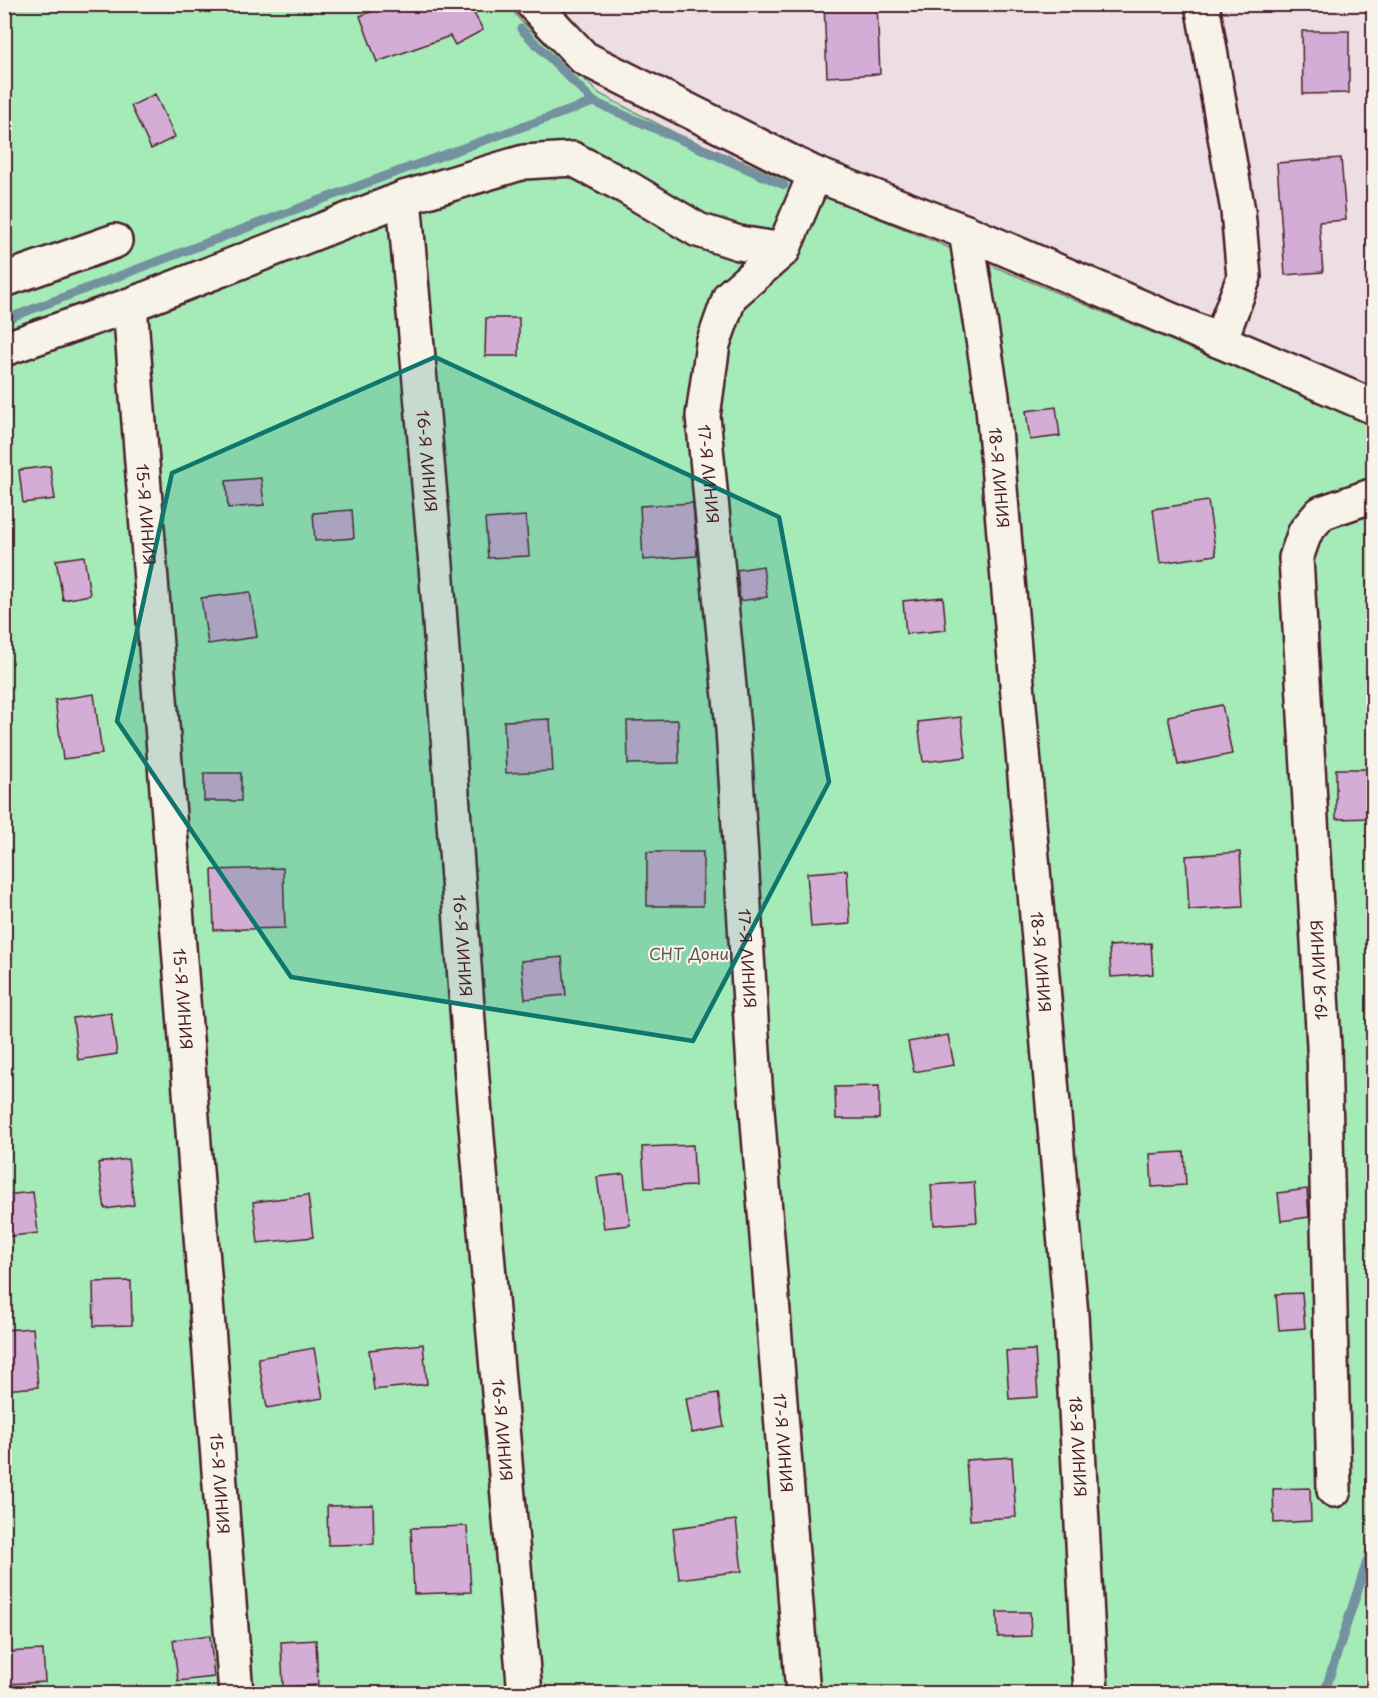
<svg xmlns="http://www.w3.org/2000/svg" width="1378" height="1698" viewBox="0 0 1378 1698" font-family="'Playpen Sans',sans-serif">
  <style>
    .green { fill: #a4ebb8; stroke: #778572; stroke-width: 1.5 }
    .lines { fill: none; stroke-linecap: round; stroke-linejoin: round }
    .stream { stroke: #73919f; stroke-width: 9 }
    .building { fill: #d3add5; stroke: #4a1f2b; stroke-width: 1.5 }
    .minor-casing { stroke: #4a1f2b; stroke-width: 38 }
    .minor { stroke: #f7f3e8; stroke-width: 33 }
    .marked { fill: #0f766e; fill-opacity: 0.2; stroke: #0f766e; stroke-width: 4.5; stroke-linejoin: round }
    .labels { text-anchor: middle; stroke-width: 4.5; stroke-linejoin: round; paint-order: stroke }
    .street-label { font-size: 16px; fill: #4a1f2b; stroke: #f7f3e8 }
    .park-label { font-size: 16px; fill: #60524e; stroke: #f7f3e8 }
  </style>
  <rect width="100%" height="100%" fill="#ecdee2"/>
  <filter id="ink" filterUnits="userSpaceOnUse"><feTurbulence type="fractalNoise" baseFrequency=".0167" numOctaves="2"/><feDisplacementMap in="SourceGraphic" scale="12" xChannelSelector="R" yChannelSelector="G"/><feConvolveMatrix kernelMatrix="1 2 1 2 8 2 1 2 1" color-interpolation-filters="sRGB"/></filter>
  <g filter="url(#ink)">
    <path class="green" d="M 4,5 L 509,5 L 520,20 L 600,94 L 677,134 L 1373,425 L 1373,1693 L 5,1693 Z"/>
    <g class="lines">
      <path class="stream" d="M 521,29 L 594,102 L 784,185
        M 4,320 C 200,245 396,170 594,102
        M 1324,1694 L 1374,1540"/>
    </g>
    <path class="building" d="M 392,4 L 469,4 L 483,30 L 455,45 L 450,36 L 377,62 L 360,16 Z
      M 824,4 L 877,4 L 880,74 L 827,77 Z
      M 1302,31 L 1349,31 L 1349,93 L 1303,94 Z
      M 155,94 L 175,137 L 151,149 L 131,106 Z
      M 1341,158 L 1346,220 L 1319,222 L 1323,272 L 1285,275 L 1277,163 Z
      M 486,318 L 519,318 L 519,356 L 485,356 Z
      M 1056,407 L 1060,436 L 1030,440 L 1026,411 Z
      M 50,466 L 55,499 L 23,503 L 19,470 Z
      M 261,478 L 264,505 L 228,508 L 226,481 Z
      M 1208,501 L 1216,555 L 1160,563 L 1153,509 Z
      M 693,503 L 697,556 L 643,560 L 640,506 Z
      M 352,510 L 354,538 L 315,541 L 313,513 Z
      M 526,516 L 529,556 L 488,558 L 485,519 Z
      M 84,556 L 90,595 L 63,600 L 56,560 Z
      M 763,566 L 767,597 L 740,601 L 737,570 Z
      M 250,592 L 257,637 L 208,644 L 201,598 Z
      M 943,597 L 946,630 L 906,634 L 903,601 Z
      M 94,694 L 102,754 L 63,759 L 55,700 Z
      M 1222,705 L 1232,754 L 1178,765 L 1168,716 Z
      M 961,717 L 966,757 L 923,762 L 918,722 Z
      M 550,719 L 553,771 L 506,773 L 504,721 Z
      M 678,720 L 679,763 L 628,764 L 627,721 Z
      M 1336,769 L 1374,769 L 1374,818 L 1336,819 Z
      M 204,773 L 241,773 L 241,801 L 204,801 Z
      M 647,852 L 703,852 L 703,906 L 647,906 Z
      M 1240,852 L 1243,907 L 1189,910 L 1186,856 Z
      M 283,868 L 285,928 L 214,930 L 212,870 Z
      M 847,870 L 850,924 L 811,927 L 807,873 Z
      M 1151,943 L 1153,974 L 1111,977 L 1109,946 Z
      M 562,957 L 566,995 L 525,999 L 521,961 Z
      M 111,1013 L 117,1054 L 78,1060 L 73,1018 Z
      M 948,1035 L 954,1065 L 914,1072 L 908,1042 Z
      M 879,1086 L 879,1119 L 836,1119 L 835,1087 Z
      M 693,1145 L 695,1186 L 645,1188 L 642,1147 Z
      M 1184,1152 L 1186,1185 L 1152,1187 L 1150,1154 Z
      M 128,1159 L 134,1205 L 105,1209 L 98,1163 Z
      M 624,1174 L 630,1225 L 604,1228 L 597,1177 Z
      M 974,1182 L 977,1222 L 934,1225 L 931,1185 Z
      M 1307,1189 L 1309,1217 L 1281,1221 L 1278,1193 Z
      M 33,1192 L 38,1233 L 4,1237 L 4,1195 Z
      M 308,1195 L 313,1237 L 258,1243 L 253,1202 Z
      M 131,1281 L 132,1325 L 94,1326 L 93,1282 Z
      M 1302,1293 L 1305,1328 L 1279,1330 L 1276,1294 Z
      M 33,1328 L 38,1387 L 4,1390 L 4,1330 Z
      M 423,1344 L 427,1384 L 374,1390 L 369,1350 Z
      M 314,1348 L 323,1398 L 267,1408 L 258,1358 Z
      M 1035,1350 L 1038,1397 L 1009,1399 L 1006,1351 Z
      M 718,1393 L 724,1427 L 692,1433 L 686,1398 Z
      M 1012,1457 L 1016,1517 L 970,1520 L 966,1460 Z
      M 1310,1488 L 1311,1521 L 1274,1523 L 1273,1489 Z
      M 373,1505 L 374,1544 L 328,1545 L 327,1506 Z
      M 736,1520 L 742,1571 L 679,1579 L 673,1528 Z
      M 467,1526 L 471,1592 L 414,1594 L 411,1528 Z
      M 997,1612 L 1030,1612 L 1031,1636 L 998,1637 Z
      M 210,1635 L 214,1677 L 178,1681 L 173,1640 Z
      M 316,1640 L 318,1685 L 283,1687 L 281,1642 Z
      M 43,1650 L 45,1682 L 7,1684 L 5,1652 Z"/>
    <g class="lines">
      <defs>
        <g id="minor">
          <path d="M 533,4 L 584,58 L 815,174 L 966,232 L 1374,407"/>
          <path d="M 1202,4 L 1238,211 L 1244,277 L 1220,341"/>
          <path id="s1" d="M 404,198 L 436,565 L 472,1079 L 525,1694"/>
          <path id="s2" d="M 966,232 L 992,396 L 1023,752 L 1071,1315 L 1091,1694"/>
          <path id="s3" d="M 783,250 L 730,296 L 713,344 L 703,416 L 733,729 L 755,1084 L 803,1694"/>
          <path d="M 4,280 L 115,241"/>
          <path id="s4" d="M 130,305 L 236,1694"/>
          <path d="M 4,349 L 130,305 L 404,198 L 524,162 L 573,159 L 628,188 L 698,230 L 739,243 L 783,250 L 815,174"/>
          <path d="M 1334,1490 L 1324,1046 L 1296,558 L 1305,532 L 1321,513 L 1374,495"/>
        </g>
      </defs>
      <use href="#minor" class="minor-casing"/>
      <use href="#minor" class="minor"/>
    </g>
  </g>
  <path class="marked" d="M 435,357 L 779,517 L 829,782 L 693,1041 L 291,977 L 117,721 L 172,473 Z"/>
  <g class="labels">
    <g class="street-label">
      <text dy="6" stroke="none"><textPath href="#s1" startOffset="264">16-Я ЛИНИЯ</textPath></text>
      <text dy="6" stroke="none"><textPath href="#s3" startOffset="252">17-Я ЛИНИЯ</textPath></text>
      <text dy="6" stroke="none"><textPath href="#s2" startOffset="248">18-Я ЛИНИЯ</textPath></text>
      <text dy="6" stroke="none"><textPath href="#s4" startOffset="210">15-Я ЛИНИЯ</textPath></text>
      <text dy="6" stroke="none"><textPath href="#s1" startOffset="750">16-Я ЛИНИЯ</textPath></text>
      <text dy="6" stroke="none"><textPath href="#s3" startOffset="738">17-Я ЛИНИЯ</textPath></text>
      <text dy="6" stroke="none"><textPath href="#s2" startOffset="734">18-Я ЛИНИЯ</textPath></text>
      <text transform="translate(1319 970) rotate(-93)" y="6">19-Я ЛИНИЯ</text>
      <text dy="6" stroke="none"><textPath href="#s4" startOffset="696">15-Я ЛИНИЯ</textPath></text>
      <text dy="6" stroke="none"><textPath href="#s1" startOffset="1236">16-Я ЛИНИЯ</textPath></text>
      <text dy="6" stroke="none"><textPath href="#s3" startOffset="1224">17-Я ЛИНИЯ</textPath></text>
      <text dy="6" stroke="none"><textPath href="#s2" startOffset="1220">18-Я ЛИНИЯ</textPath></text>
      <text dy="6" stroke="none"><textPath href="#s4" startOffset="1182">15-Я ЛИНИЯ</textPath></text>
    </g>
    <g class="park-label">
      <text x="689" y="960">СНТ Дони</text>
    </g>
  </g>
  <rect width="1378" height="1698" fill="none" stroke="#f7f3e8" stroke-width="24"/>
  <rect x="12" y="12" width="1354" height="1674" fill="none" stroke="#4a1f2b" stroke-width="2" filter="url(#ink)"/>
</svg>
